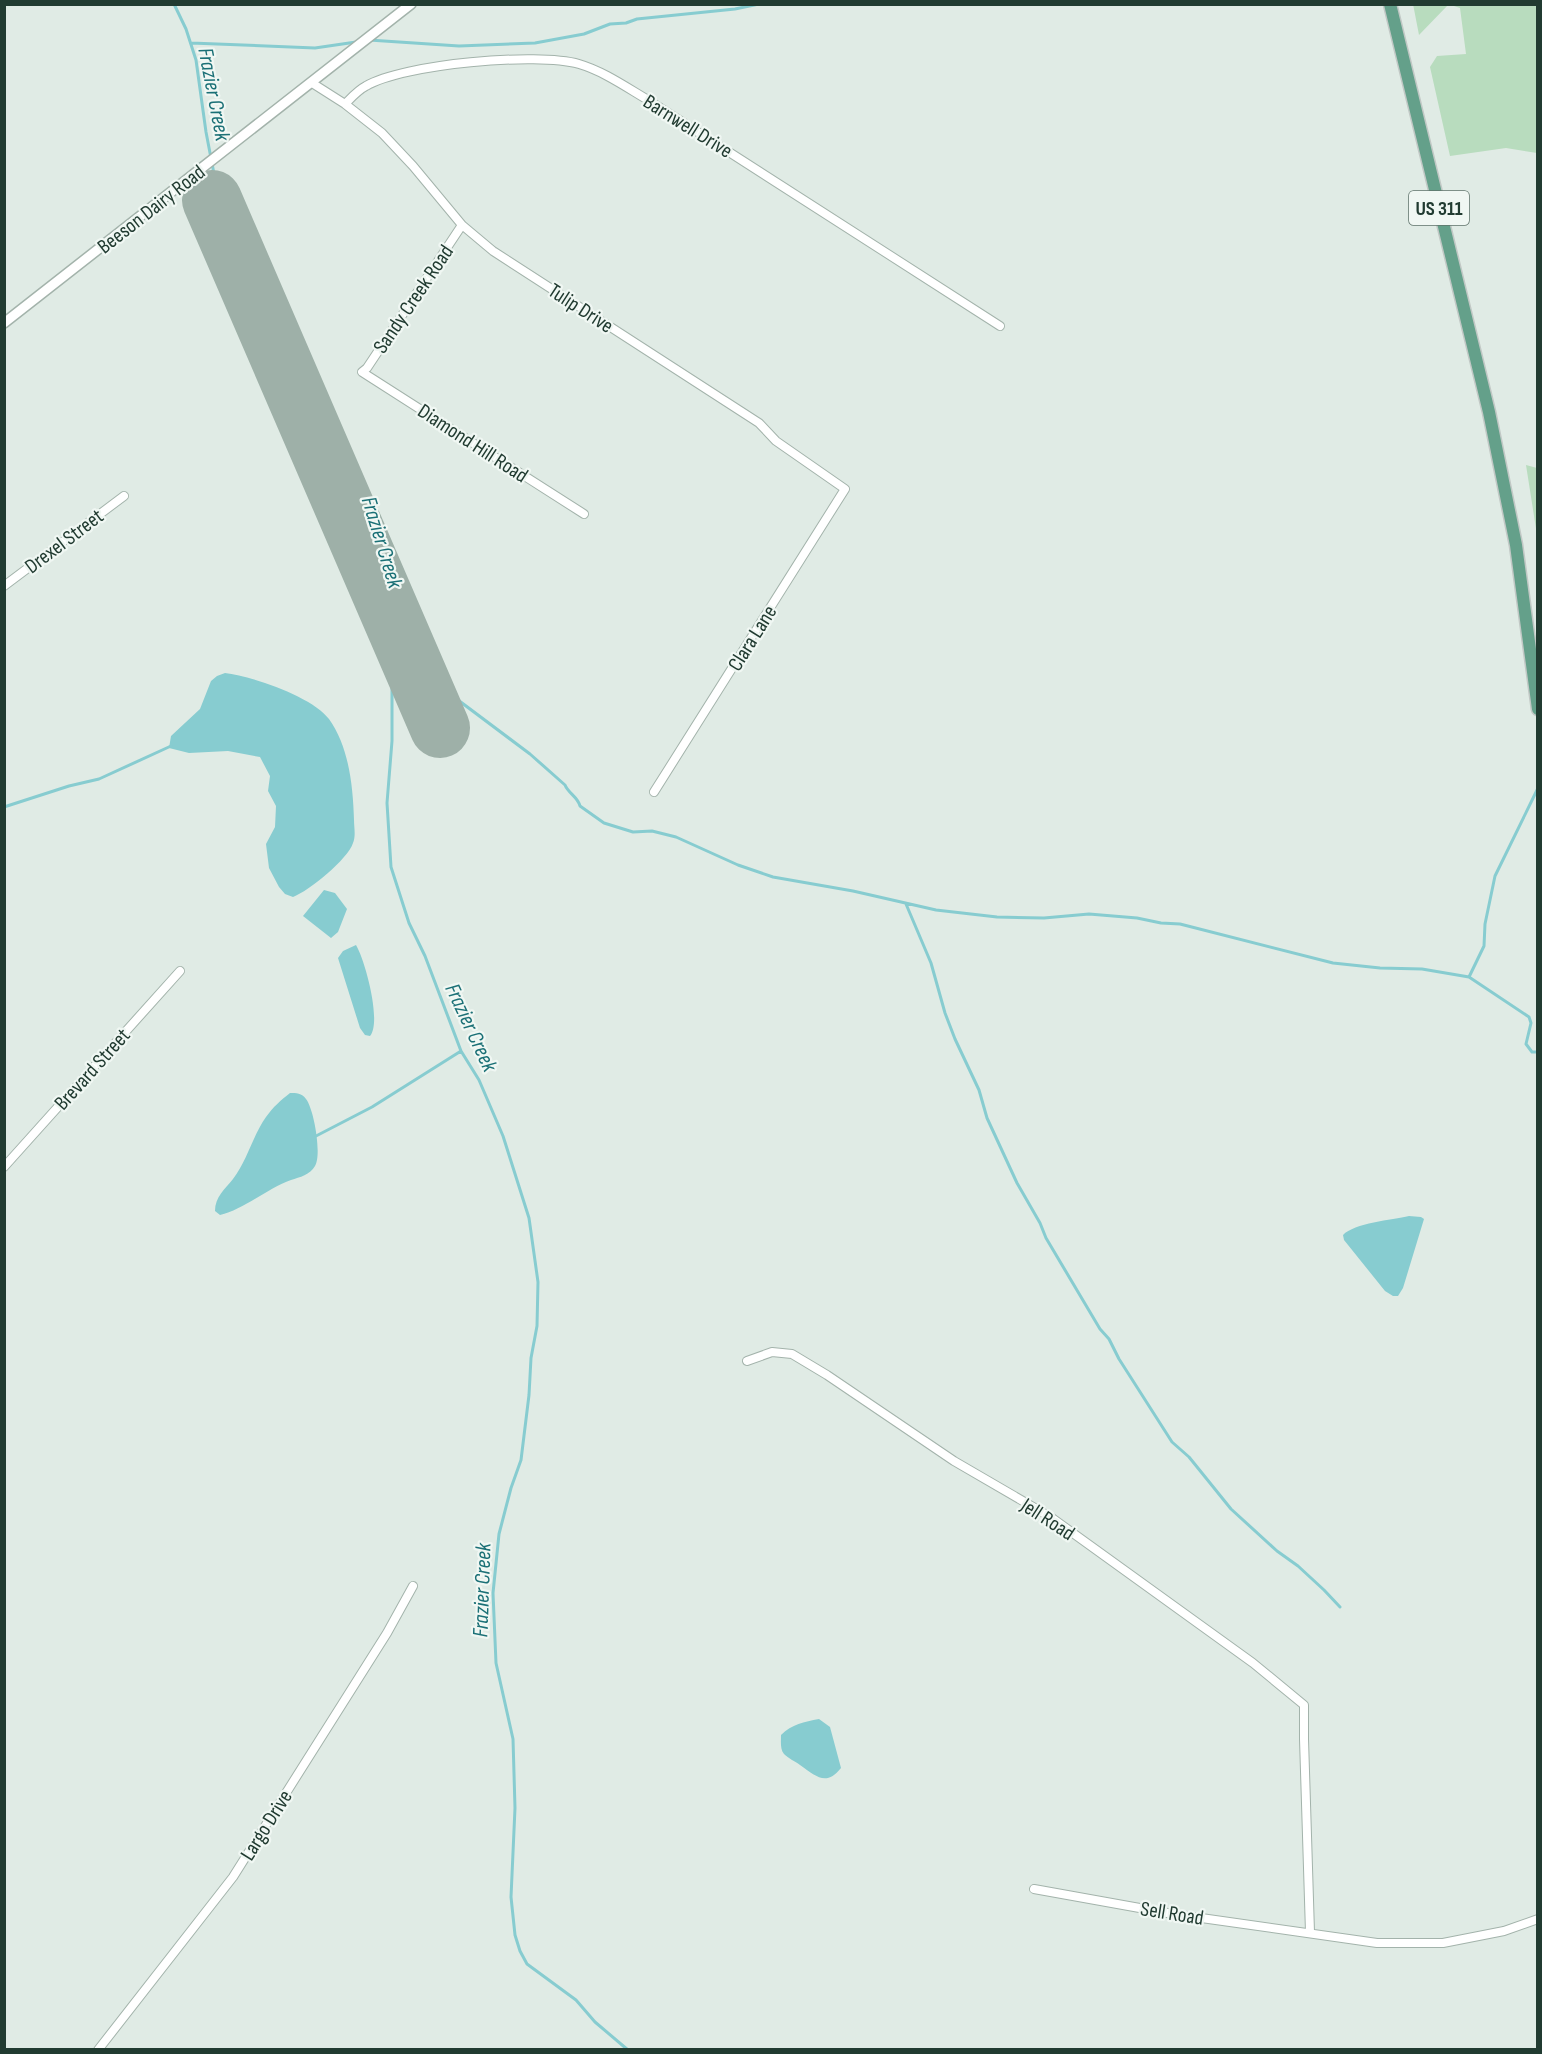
<svg xmlns="http://www.w3.org/2000/svg" width="1542" height="2054" viewBox="0 0 1542 2054" font-family="'Sofia Sans Condensed',sans-serif">
  <style>
    .green { fill: #b8dcbe }
    .water { fill: #87ccd0 }
    .lines { fill: none; stroke-linecap: round; stroke-linejoin: round }
    .stream { stroke: #87ccd0; stroke-width: 3 }
    .runway { stroke: #9eb0a8; stroke-width: 60 }
    .minor-casing { stroke: #a3b3ab; stroke-width: 10 }
    .tertiary-casing { stroke: #a3b3ab; stroke-width: 12 }
    .primary-casing { stroke: #c1c8c5; stroke-width: 15 }
    .minor { stroke: #fff; stroke-width: 8 }
    .tertiary { stroke: #fff; stroke-width: 9 }
    .primary { stroke: #64a08a; stroke-width: 12 }
    .labels { text-anchor: middle; stroke-width: 4.5; stroke-linejoin: round; paint-order: stroke }
    .shield { fill: #f0f7f3; stroke: #5f736b; stroke-width: 1.5 }
    .shield-label { font-size: 20px; font-weight: bold; fill: #213b31 }
    .street-label { font-size: 21px; fill: #213b31; stroke: #f0f7f3 }
    .water-label { font-size: 22px; font-style: italic; fill: #1b7076; stroke: #f0f7f3 }
  </style>
  <rect width="100%" height="100%" fill="#e0ebe5"/>
  <path class="green" d="M 1413,4 L 1447,4 L 1448,5 L 1419,35 Z
    M 1451,5 L 1537,5 L 1537,153 L 1506,148 L 1450,156 L 1430,67 L 1437,56 L 1466,54 L 1460,8 Z
    M 1526,465 L 1537,468 L 1537,535 Z"/>
  <path class="water" d="M 225,673 C 252,676 313,697 329,719 C 349,747 353,786 354,820 C 354,827 356,836 353,843 C 348,859 309,891 293,897 L 285,894 L 279,887 L 269,868 L 266,844 L 275,827 L 276,806 L 268,791 L 270,776 L 260,757 L 228,751 L 189,753 L 169,748 L 171,736 L 200,709 L 211,681 L 217,676 Z
    M 324,890 L 335,893 L 347,909 L 338,932 L 331,938 L 303,916 Z
    M 356,945 C 365,960 382,1022 370,1036 L 365,1035 L 360,1028 L 338,958 L 343,951 Z
    M 290,1093 C 296,1093 302,1093 306,1099 C 314,1109 322,1155 315,1166 C 310,1175 300,1177 291,1180 C 268,1188 243,1210 220,1215 L 215,1211 C 215,1197 225,1189 233,1179 C 247,1161 253,1135 266,1117 C 273,1107 281,1100 290,1093 Z
    M 1409,1216 L 1421,1217 L 1424,1219 L 1403,1288 L 1398,1296 L 1393,1296 L 1385,1291 L 1344,1240 L 1343,1235 C 1354,1223 1392,1220 1409,1216 Z
    M 819,1719 L 830,1727 L 841,1768 C 826,1787 816,1776 800,1765 C 796,1762 788,1758 784,1754 C 780,1749 781,1742 781,1735 C 792,1724 804,1722 819,1719 Z"/>
  <g class="lines">
    <path class="stream" d="M 174,4 L 186,29 L 196,60 L 206,132 L 219,200 L 224,247 L 280,354 L 316,410 L 347,482 L 363,540 L 380,580 L 391,624 L 392,648 L 392,741 L 387,803 L 391,867 L 409,923 L 425,956 L 461,1051 L 479,1080 L 503,1136 L 529,1218 L 538,1282 L 537,1326 L 531,1358 L 529,1395 L 521,1460 L 511,1488 L 499,1534 L 493,1593 L 496,1663 L 513,1739 L 515,1808 L 511,1897 L 515,1935 L 520,1951 L 527,1964 L 576,2000 L 595,2022 L 628,2050
      M 369,40 L 459,46 L 535,43 L 584,34 L 610,24 L 626,23 L 637,19 L 735,9 L 759,4
      M 191,43 L 315,48 L 356,42
      M 392,648 L 410,661 L 426,676 L 530,754 L 565,785 C 568,793 578,797 580,806 L 604,823 L 633,832 L 652,831 L 676,837 L 738,865 L 773,877 L 853,891 L 936,910 L 997,917 L 1044,918 L 1089,914 L 1137,918 L 1161,923 L 1180,924 L 1333,963 L 1380,968 L 1422,969 L 1469,977 L 1529,1017 L 1531,1023 L 1526,1044 L 1532,1052 L 1538,1052
      M 4,807 L 69,786 L 99,779 L 171,746
      M 906,904 L 931,963 L 945,1013 L 955,1039 L 979,1090 L 987,1118 L 1017,1183 L 1040,1223 L 1046,1238 L 1100,1329 L 1109,1339 L 1119,1359 L 1172,1442 L 1189,1457 L 1231,1509 L 1277,1551 L 1298,1566 L 1324,1590 L 1340,1607
      M 1469,977 L 1484,946 L 1485,924 L 1495,876 L 1538,788
      M 316,1136 L 372,1107 L 461,1051"/>
    <path class="runway" d="M 212,200 L 440,728"/>
    <defs>
      <path id="minor" d="M 312,83 L 345,104 L 382,133 L 413,166 L 462,225 L 493,251 L 759,423 L 776,441 L 845,489 L 654,792
        M 345,104 C 351,98 358,90 366,86 C 403,64 537,52 579,64 C 603,71 626,87 648,100 L 1000,326
        M 462,225 L 367,368 L 362,372 L 584,514
        M 4,586 L 124,496
        M 4,1167 L 180,971
        M 747,1361 L 772,1352 L 792,1354 L 827,1375 L 954,1461 L 1052,1518 L 1253,1663 L 1304,1705 L 1304,1739 L 1310,1932
        M 1034,1889 L 1173,1914 L 1377,1943 L 1443,1943 L 1504,1931 L 1538,1919
        M 98,2050 L 233,1877 L 387,1633 L 413,1586"/>
      <path id="tertiary" d="M 4,323 L 411,4"/>
      <path id="primary" d="M 1390,4 L 1489,412 L 1516,545 L 1538,709"/>
    </defs>
    <use href="#minor" class="minor-casing"/>
    <use href="#tertiary" class="tertiary-casing"/>
    <use href="#primary" class="primary-casing"/>
    <use href="#minor" class="minor"/>
    <use href="#tertiary" class="tertiary"/>
    <use href="#primary" class="primary"/>
  </g>
  <g class="labels">
    <rect class="shield" x="1409" y="191" width="60" height="34" rx="4.5"/>
    <g class="shield-label">
      <text x="1439" y="215">US 311</text>
    </g>
    <g class="street-label">
      <text transform="translate(688 126) rotate(32)" y="7">Barnwell Drive</text>
      <text transform="translate(151 209) rotate(-38)" y="7">Beeson Dairy Road</text>
      <text transform="translate(413 299) rotate(-56)" y="7">Sandy Creek Road</text>
      <text transform="translate(581 308) rotate(33)" y="7">Tulip Drive</text>
      <text transform="translate(473 443) rotate(33)" y="7">Diamond Hill Road</text>
      <text transform="translate(64 541) rotate(-37)" y="7">Drexel Street</text>
      <text transform="translate(752 638) rotate(-58)" y="7">Clara Lane</text>
      <text transform="translate(92 1069) rotate(-48)" y="7">Brevard Street</text>
      <text transform="translate(1048 1519) rotate(33)" y="7">Jell Road</text>
      <text transform="translate(266 1825) rotate(-58)" y="7">Largo Drive</text>
      <text transform="translate(1172 1913) rotate(9)" y="7">Sell Road</text>
    </g>
    <g class="water-label">
      <text transform="translate(215 94) rotate(79)" y="8">Frazier Creek</text>
      <text transform="translate(383 542) rotate(73)" y="8">Frazier Creek</text>
      <text transform="translate(472 1027) rotate(65)" y="8">Frazier Creek</text>
      <text transform="translate(481 1590) rotate(-88)" y="8">Frazier Creek</text>
    </g>
  </g>
  <rect width="1542" height="2054" fill="none" stroke="#213b31" stroke-width="12"/>
</svg>
